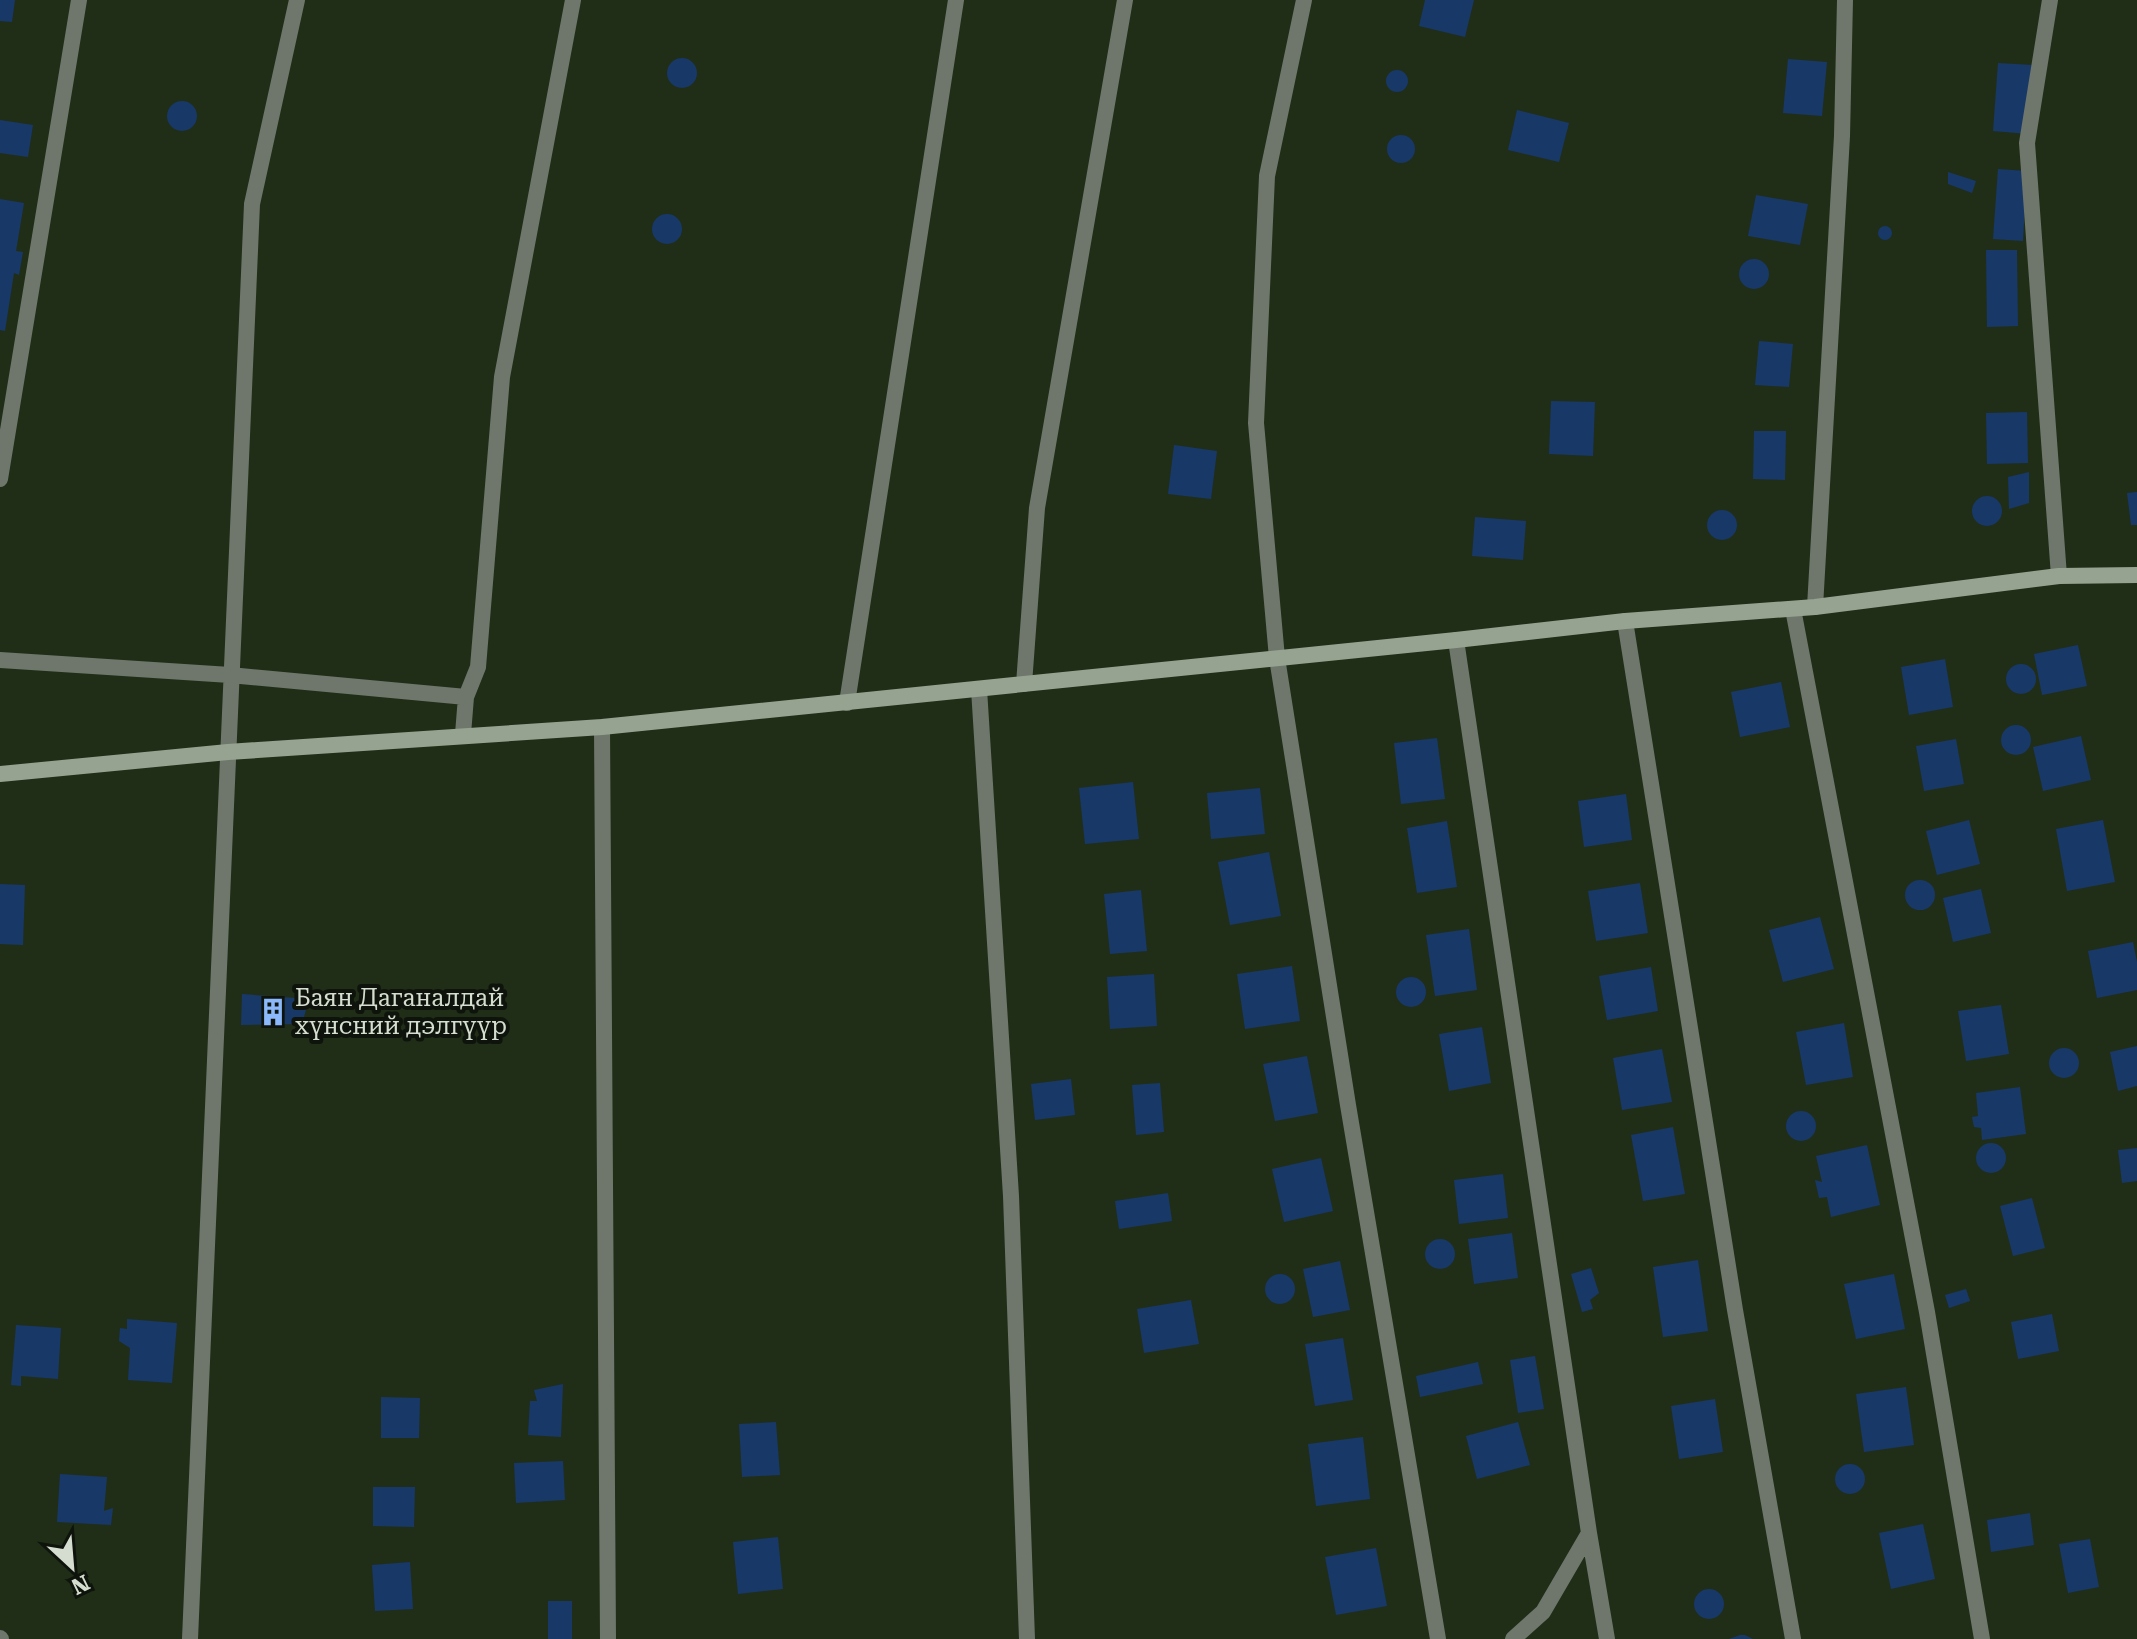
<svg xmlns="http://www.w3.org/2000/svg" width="2137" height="1639" viewBox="0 0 2137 1639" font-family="'Roboto Serif',serif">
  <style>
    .building { fill: #183868 }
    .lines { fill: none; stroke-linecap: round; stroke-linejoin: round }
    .street { stroke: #6f776c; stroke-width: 16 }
    .secondary { stroke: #97a391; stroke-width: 16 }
    .labels { text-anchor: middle; stroke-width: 8; stroke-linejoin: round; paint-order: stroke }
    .poi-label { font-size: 24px; fill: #d4ddcf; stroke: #0e140b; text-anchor: start }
  </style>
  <rect width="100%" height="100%" fill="#202e18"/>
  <path class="building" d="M 0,0 L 15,0 L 12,22 L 0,21 Z
    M 1425,0 L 1474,0 L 1465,37 L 1419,26 Z
    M667 73a15 15 0 1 1 30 0a15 15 0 1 1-30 0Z
    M 1788,59 L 1827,62 L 1822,116 L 1783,113 Z
    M 1998,63 L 2033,65 L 2028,134 L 1993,131 Z
    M1386 81a11 11 0 1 1 22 0a11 11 0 1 1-22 0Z
    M167 116a15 15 0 1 1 30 0a15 15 0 1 1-30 0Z
    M 1517,110 L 1569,123 L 1559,162 L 1508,150 Z
    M 0,120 L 33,125 L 28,157 L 0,153 Z
    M1387 149a14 14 0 1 1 28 0a14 14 0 1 1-28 0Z
    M 1998,169 L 2027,171 L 2023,241 L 1993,239 Z
    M 1948,172 L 1976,181 L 1972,193 L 1948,184 Z
    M 1756,195 L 1808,204 L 1800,245 L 1748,236 Z
    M 0,199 L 24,203 L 16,251 L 23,252 L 19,275 L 14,273 L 5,331 L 0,330 Z
    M652 229a15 15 0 1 1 30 0a15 15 0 1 1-30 0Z
    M1878 233a7 7 0 1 1 14 0a7 7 0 1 1-14 0Z
    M 1986,250 L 2017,250 L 2018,326 L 1987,327 Z
    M1739 274a15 15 0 1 1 30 0a15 15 0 1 1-30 0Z
    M 1759,341 L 1793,344 L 1789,387 L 1755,385 Z
    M 1551,401 L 1595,402 L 1593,456 L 1549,454 Z
    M 2027,412 L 2028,463 L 1987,464 L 1986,413 Z
    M 1754,431 L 1786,431 L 1785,480 L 1753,479 Z
    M 1174,445 L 1217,451 L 1211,499 L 1168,494 Z
    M 2029,472 L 2029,503 L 2009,509 L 2008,477 Z
    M 2137,492 L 2137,525 L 2131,525 L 2127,493 Z
    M1972 511a15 15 0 1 1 30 0a15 15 0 1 1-30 0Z
    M1707 525a15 15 0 1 1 30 0a15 15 0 1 1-30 0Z
    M 1475,517 L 1526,521 L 1523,560 L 1472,556 Z
    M 2078,645 L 2087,686 L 2042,695 L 2034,654 Z
    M 1945,659 L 1953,707 L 1909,715 L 1901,667 Z
    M2006 679a15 15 0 1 1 30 0a15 15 0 1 1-30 0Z
    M 1781,682 L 1790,727 L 1740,737 L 1731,692 Z
    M2001 740a15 15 0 1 1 30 0a15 15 0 1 1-30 0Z
    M 2081,736 L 2091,780 L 2043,791 L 2033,747 Z
    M 1437,738 L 1445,799 L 1401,804 L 1394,743 Z
    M 1956,739 L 1964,784 L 1924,791 L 1916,746 Z
    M 1133,782 L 1139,839 L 1085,844 L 1079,788 Z
    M 1260,788 L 1265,834 L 1211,839 L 1207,793 Z
    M 1626,794 L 1632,840 L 1584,847 L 1578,801 Z
    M 1969,820 L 1980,864 L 1937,875 L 1926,831 Z
    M 2103,820 L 2115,882 L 2067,891 L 2056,829 Z
    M 1447,821 L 1457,887 L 1417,893 L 1407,828 Z
    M 1269,852 L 1281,916 L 1230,925 L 1218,862 Z
    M1905 895a15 15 0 1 1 30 0a15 15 0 1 1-30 0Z
    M 1640,883 L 1648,933 L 1596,941 L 1588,891 Z
    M 0,884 L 25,885 L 23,945 L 0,944 Z
    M 1981,889 L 1991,933 L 1953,942 L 1943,898 Z
    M 1141,890 L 1147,951 L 1110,954 L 1104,894 Z
    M 1820,917 L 1834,969 L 1783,982 L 1769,930 Z
    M 1469,929 L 1477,990 L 1435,996 L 1426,935 Z
    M 2133,942 L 2137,962 L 2137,990 L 2097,998 L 2088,951 Z
    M 1292,966 L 1300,1021 L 1245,1029 L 1237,974 Z
    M 1651,967 L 1658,1011 L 1607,1020 L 1599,976 Z
    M 1154,974 L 1157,1026 L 1110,1029 L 1107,977 Z
    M1396 992a15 15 0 1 1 30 0a15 15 0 1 1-30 0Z
    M 242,994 L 309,999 L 302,1024 L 241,1025 Z
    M 2001,1005 L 2009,1054 L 1966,1061 L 1958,1011 Z
    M 1844,1023 L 1853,1077 L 1806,1085 L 1796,1032 Z
    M 1482,1027 L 1491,1083 L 1449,1091 L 1439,1034 Z
    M 2137,1046 L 2137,1086 L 2118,1091 L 2110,1052 Z
    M2049 1063a15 15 0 1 1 30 0a15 15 0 1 1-30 0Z
    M 1662,1049 L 1672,1102 L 1622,1110 L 1613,1058 Z
    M 1307,1056 L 1318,1113 L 1275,1121 L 1263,1064 Z
    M 1071,1079 L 1075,1115 L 1035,1120 L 1031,1084 Z
    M 1160,1083 L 1164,1132 L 1136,1135 L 1132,1085 Z
    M 2020,1087 L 2026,1134 L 1982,1140 L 1981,1128 L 1974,1127 L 1972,1117 L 1978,1116 L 1976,1093 Z
    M1786 1126a15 15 0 1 1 30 0a15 15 0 1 1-30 0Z
    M 1673,1127 L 1685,1194 L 1643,1201 L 1631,1135 Z
    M1976 1158a15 15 0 1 1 30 0a15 15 0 1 1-30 0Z
    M 1867,1145 L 1880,1205 L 1831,1217 L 1827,1197 L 1819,1198 L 1815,1180 L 1822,1182 L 1816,1156 Z
    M 2137,1148 L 2137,1181 L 2122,1183 L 2118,1150 Z
    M 1321,1158 L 1333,1211 L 1284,1222 L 1272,1169 Z
    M 1503,1174 L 1508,1218 L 1459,1224 L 1454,1180 Z
    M 1168,1193 L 1172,1221 L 1119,1229 L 1115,1201 Z
    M 2032,1198 L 2045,1248 L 2013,1256 L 2000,1206 Z
    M 1512,1233 L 1518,1278 L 1474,1284 L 1468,1239 Z
    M1425 1254a15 15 0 1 1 30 0a15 15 0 1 1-30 0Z
    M 1698,1260 L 1708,1331 L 1663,1337 L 1653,1267 Z
    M 1340,1261 L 1350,1310 L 1313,1317 L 1303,1269 Z
    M 1591,1268 L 1599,1293 L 1590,1300 L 1593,1309 L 1582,1312 L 1571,1274 Z
    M1265 1289a15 15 0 1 1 30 0a15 15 0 1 1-30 0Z
    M 1894,1274 L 1905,1329 L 1856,1339 L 1844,1284 Z
    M 1966,1289 L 1970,1301 L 1949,1308 L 1945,1295 Z
    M 1191,1300 L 1199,1344 L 1144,1353 L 1137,1309 Z
    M 2052,1314 L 2059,1351 L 2018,1359 L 2011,1322 Z
    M 127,1319 L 177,1323 L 172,1383 L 128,1380 L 130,1348 L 119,1341 L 120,1328 L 127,1329 Z
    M 16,1325 L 61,1328 L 58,1379 L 21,1376 L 21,1386 L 11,1385 Z
    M 1343,1338 L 1353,1400 L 1315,1406 L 1305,1344 Z
    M 1535,1356 L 1544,1409 L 1518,1413 L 1510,1360 Z
    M 1478,1362 L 1483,1384 L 1420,1397 L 1416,1376 Z
    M 563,1384 L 561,1437 L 528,1435 L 530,1401 L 537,1401 L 534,1390 Z
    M 1906,1387 L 1914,1445 L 1864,1452 L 1856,1394 Z
    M 381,1397 L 420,1398 L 419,1438 L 381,1438 Z
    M 1715,1399 L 1723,1452 L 1679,1459 L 1671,1406 Z
    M 776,1422 L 780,1475 L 742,1477 L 739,1424 Z
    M 1518,1422 L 1530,1465 L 1477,1479 L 1466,1436 Z
    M 1363,1437 L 1370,1499 L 1316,1506 L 1308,1444 Z
    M 563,1461 L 565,1500 L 516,1503 L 514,1463 Z
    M1835 1479a15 15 0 1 1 30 0a15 15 0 1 1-30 0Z
    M 60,1474 L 107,1477 L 104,1511 L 113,1508 L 111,1525 L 57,1522 Z
    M 373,1487 L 415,1487 L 414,1527 L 373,1526 Z
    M 2030,1513 L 2034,1545 L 1991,1552 L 1987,1520 Z
    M 1923,1524 L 1935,1579 L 1891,1589 L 1879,1533 Z
    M 778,1537 L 783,1589 L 738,1594 L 733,1542 Z
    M 2090,1539 L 2099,1587 L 2068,1593 L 2059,1544 Z
    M 1376,1548 L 1387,1606 L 1336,1615 L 1325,1557 Z
    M 410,1562 L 413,1609 L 375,1611 L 372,1565 Z
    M1694 1604a15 15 0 1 1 30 0a15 15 0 1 1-30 0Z
    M 548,1601 L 572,1601 L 572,1639 L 548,1639 Z
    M 1740,1635 L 1745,1635 L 1753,1639 L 1729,1639 Z"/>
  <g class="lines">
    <path class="street" d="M 1304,0 L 1267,176 L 1256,423 L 1277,658 L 1348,1105 L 1438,1639
      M 2050,0 L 2027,143 L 2059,576
      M 0,479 L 79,0
      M 1815,607 L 1842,136 L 1845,0
      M 1793,609 L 1927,1312 L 1982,1639
      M 1625,621 L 1735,1310 L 1793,1639
      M 1456,640 L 1589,1533 L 1607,1639
      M 0,660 L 230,675 L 466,697
      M 1024,684 L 1037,508 L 1125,0
      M 979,689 L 1011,1196 L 1027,1639
      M 847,703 L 956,0
      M 602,727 L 608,1639
      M 463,734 L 466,697 L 478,667 L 502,377 L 573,0
      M 0,1638 L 1,1639
      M 190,1639 L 252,204 L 297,0
      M 1513,1639 L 1543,1612 L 1589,1533"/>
    <path class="secondary" d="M 0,774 L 228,752 L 602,727 L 1456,640 L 1625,621 L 1815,607 L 2059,576 L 2137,575"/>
  </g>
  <defs>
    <symbol id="building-bare" viewBox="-9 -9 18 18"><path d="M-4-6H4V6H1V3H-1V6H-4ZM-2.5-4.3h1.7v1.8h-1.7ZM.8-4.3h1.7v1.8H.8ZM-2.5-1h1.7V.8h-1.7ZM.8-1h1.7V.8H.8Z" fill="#8cb9fc" stroke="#0e140b" stroke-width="2.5" paint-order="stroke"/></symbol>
  </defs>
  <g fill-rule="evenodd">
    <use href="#building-bare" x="253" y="992" width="40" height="40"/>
  </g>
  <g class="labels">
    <g class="poi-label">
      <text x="295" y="1006">Баян Даганалдай<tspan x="295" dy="28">хүнсний дэлгүүр</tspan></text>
    </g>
  </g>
  <g transform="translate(72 1567) rotate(154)" stroke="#0e140b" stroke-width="6" paint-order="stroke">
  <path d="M0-6L14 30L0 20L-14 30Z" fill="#d4ddcf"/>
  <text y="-12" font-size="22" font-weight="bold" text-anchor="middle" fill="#d4ddcf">N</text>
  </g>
</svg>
